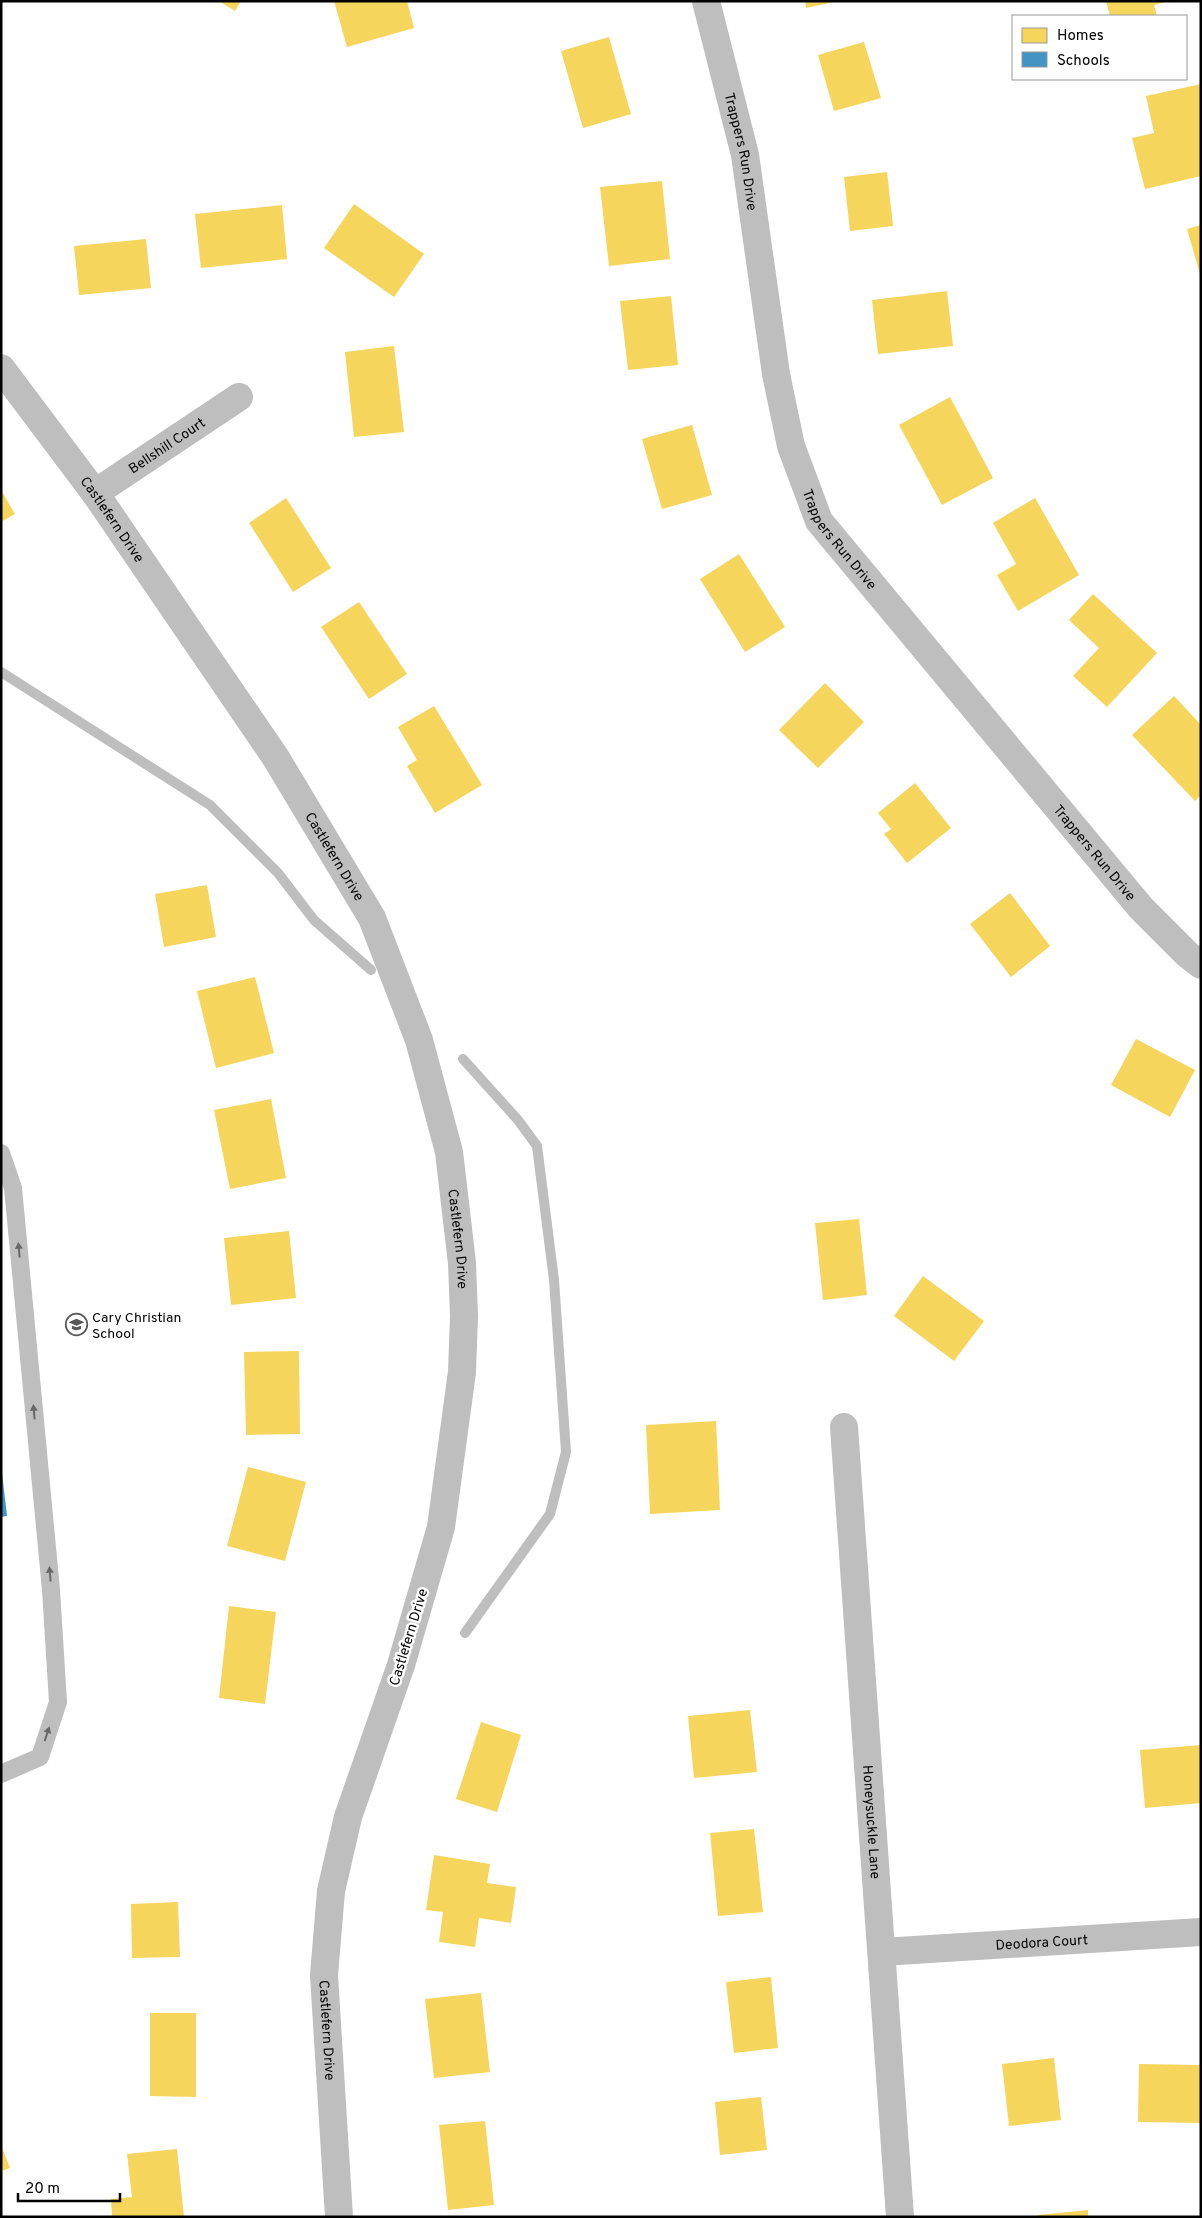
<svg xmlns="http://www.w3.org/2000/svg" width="1202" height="2218" viewBox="0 0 1202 2218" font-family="Overpass,sans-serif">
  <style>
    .homes { fill: #f6d55c }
    .schools { fill: #4393c3 }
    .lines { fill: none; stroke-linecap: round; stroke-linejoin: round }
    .stream { stroke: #bebebe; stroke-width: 10 }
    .lane { stroke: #bebebe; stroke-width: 18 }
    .street { stroke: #bebebe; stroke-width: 28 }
    .oneway { fill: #686868 }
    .labels { text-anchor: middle; stroke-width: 5; stroke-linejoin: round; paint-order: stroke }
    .street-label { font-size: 14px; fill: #000; stroke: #fff }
    .poi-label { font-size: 14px; fill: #000; stroke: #fff; text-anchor: start }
  </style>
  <rect width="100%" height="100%" fill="#fff"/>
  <path class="homes" d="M 219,1 L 241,1 L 235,11 Z
    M 334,1 L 407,1 L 414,28 L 347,47 Z
    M 805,1 L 833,1 L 834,2 L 806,8 Z
    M 1106,1 L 1165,1 L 1165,2 L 1154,5 L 1157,16 L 1110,16 Z
    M 609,37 L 631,114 L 583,128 L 561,51 Z
    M 864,42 L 881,98 L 834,111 L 818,55 Z
    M 1201,84 L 1201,176 L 1145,189 L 1132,138 L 1154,133 L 1146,96 Z
    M 887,172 L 893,226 L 850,231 L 844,177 Z
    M 662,181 L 670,259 L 609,266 L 600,187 Z
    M 354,204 L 424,254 L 394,297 L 324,248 Z
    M 282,205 L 287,259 L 201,268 L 195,214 Z
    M 1201,225 L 1201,274 L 1200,274 L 1187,229 Z
    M 146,239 L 151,288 L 79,295 L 74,246 Z
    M 947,291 L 953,346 L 878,354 L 872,300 Z
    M 671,296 L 678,365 L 628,370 L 620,301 Z
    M 394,346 L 404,432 L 354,437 L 345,352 Z
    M 950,397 L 993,478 L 942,505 L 899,425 Z
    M 692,425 L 712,495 L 662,509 L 642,439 Z
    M 1,490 L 15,514 L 1,522 Z
    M 286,498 L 331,568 L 293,592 L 249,523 Z
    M 1035,498 L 1079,575 L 1018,611 L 997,575 L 1016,564 L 993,523 Z
    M 739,554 L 785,627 L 745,652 L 700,579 Z
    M 1093,594 L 1157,653 L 1107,707 L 1073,676 L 1099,648 L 1069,620 Z
    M 359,602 L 407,674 L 369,699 L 321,627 Z
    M 825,683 L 864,722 L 818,768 L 779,730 Z
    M 1174,696 L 1201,725 L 1201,795 L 1195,801 L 1132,735 Z
    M 434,706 L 482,785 L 435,813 L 407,766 L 417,760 L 398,727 Z
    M 915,783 L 951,828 L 907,863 L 884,834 L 891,829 L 878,813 Z
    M 207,885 L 216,937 L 164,947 L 155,894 Z
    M 1010,893 L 1050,946 L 1011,977 L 970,924 Z
    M 255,977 L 274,1053 L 216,1068 L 197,991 Z
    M 1136,1039 L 1195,1070 L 1170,1117 L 1111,1085 Z
    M 271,1099 L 286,1178 L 230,1189 L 214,1110 Z
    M 859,1219 L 867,1295 L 823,1300 L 815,1223 Z
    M 289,1231 L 296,1298 L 231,1305 L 224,1238 Z
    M 923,1276 L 984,1321 L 954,1361 L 894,1316 Z
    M 299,1351 L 300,1434 L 246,1435 L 244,1352 Z
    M 716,1421 L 720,1510 L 650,1514 L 646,1425 Z
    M 248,1467 L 306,1482 L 285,1561 L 227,1546 Z
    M 229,1606 L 276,1612 L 265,1704 L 219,1698 Z
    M 750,1710 L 757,1772 L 694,1778 L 688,1716 Z
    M 481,1722 L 521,1735 L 497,1812 L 456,1799 Z
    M 1201,1745 L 1201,1803 L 1145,1808 L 1140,1750 Z
    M 754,1829 L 763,1912 L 718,1916 L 710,1833 Z
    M 434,1855 L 490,1864 L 487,1883 L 516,1887 L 511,1923 L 479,1918 L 475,1947 L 439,1942 L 443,1912 L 426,1910 Z
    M 178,1902 L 180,1957 L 132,1958 L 131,1904 Z
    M 771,1977 L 778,2048 L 734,2053 L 726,1982 Z
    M 481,1993 L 490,2072 L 434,2078 L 425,1999 Z
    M 150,2013 L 196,2013 L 196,2097 L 150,2096 Z
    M 1054,2058 L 1061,2120 L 1009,2126 L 1002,2064 Z
    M 1139,2064 L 1201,2065 L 1201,2123 L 1138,2122 Z
    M 761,2097 L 767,2150 L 720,2155 L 715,2102 Z
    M 485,2121 L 494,2205 L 448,2210 L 439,2125 Z
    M 1,2145 L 10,2168 L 1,2171 Z
    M 177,2149 L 184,2217 L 112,2217 L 111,2199 L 132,2197 L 127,2154 Z
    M 1088,2210 L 1088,2217 L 1038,2217 L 1038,2215 Z"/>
  <path class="schools" d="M 1,1464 L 7,1516 L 1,1517 Z"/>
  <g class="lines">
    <path class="stream" d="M 1,672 L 210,805 L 278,873 L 314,920 L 371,970
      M 463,1059 L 518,1120 L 537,1146 L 554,1280 L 566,1452 L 550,1514 L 465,1633"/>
    <path class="lane" d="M 1,1153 L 13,1188 L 51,1590 L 58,1702 L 40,1757 L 1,1774"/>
    <g class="street">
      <path id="s1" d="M 706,1 L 745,155 L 776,374 L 791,446 L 819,521 L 1141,908 L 1187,954 L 1201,965"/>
      <path id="s2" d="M 1,368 L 95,493 L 276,758 L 372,918 L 419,1040 L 449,1152 L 462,1263 L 464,1316 L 462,1372 L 441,1527 L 401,1665 L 348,1817 L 331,1891 L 324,1975 L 339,2217"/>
      <path id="s3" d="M 95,493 L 239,397"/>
      <path id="s4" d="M 844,1427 L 900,2217"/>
      <path id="s5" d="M 882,1952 L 1201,1932"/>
    </g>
  </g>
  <defs><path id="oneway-solid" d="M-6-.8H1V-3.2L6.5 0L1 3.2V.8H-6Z" transform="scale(1.25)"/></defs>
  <g class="oneway">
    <use href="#oneway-solid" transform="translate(19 1250) rotate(-95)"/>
    <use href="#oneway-solid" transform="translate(34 1412) rotate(-95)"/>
    <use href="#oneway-solid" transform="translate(50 1574) rotate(-95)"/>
    <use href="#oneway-solid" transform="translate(47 1734) rotate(-72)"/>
  </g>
  <defs>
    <symbol id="school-ring" viewBox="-11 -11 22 22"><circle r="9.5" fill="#fff" stroke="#595959" stroke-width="1.5"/><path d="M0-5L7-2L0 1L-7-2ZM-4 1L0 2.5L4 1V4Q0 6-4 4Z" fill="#595959"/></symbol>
  </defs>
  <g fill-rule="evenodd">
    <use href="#school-ring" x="64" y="1312" width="25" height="25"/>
  </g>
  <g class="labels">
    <g class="street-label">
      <text dy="5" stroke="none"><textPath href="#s1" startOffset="155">Trappers Run Drive</textPath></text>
      <text dy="5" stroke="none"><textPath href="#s3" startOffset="86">Bellshill Court</textPath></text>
      <text dy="5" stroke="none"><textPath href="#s2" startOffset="188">Castlefern Drive</textPath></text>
      <text dy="5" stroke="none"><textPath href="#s1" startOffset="560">Trappers Run Drive</textPath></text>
      <text dy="5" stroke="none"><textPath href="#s1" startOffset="965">Trappers Run Drive</textPath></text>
      <text dy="5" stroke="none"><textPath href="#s2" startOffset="592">Castlefern Drive</textPath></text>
      <text dy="5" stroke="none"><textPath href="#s2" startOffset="998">Castlefern Drive</textPath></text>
      <text transform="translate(408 1637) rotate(-73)" y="5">Castlefern Drive</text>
      <text dy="5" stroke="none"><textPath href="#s4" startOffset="396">Honeysuckle Lane</textPath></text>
      <text dy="5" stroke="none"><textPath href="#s5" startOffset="160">Deodora Court</textPath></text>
      <text dy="5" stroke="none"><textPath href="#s2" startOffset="1808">Castlefern Drive</textPath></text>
    </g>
    <g class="poi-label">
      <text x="92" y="1322">Cary Christian<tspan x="92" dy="16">School</tspan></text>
    </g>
  </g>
  <rect width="1202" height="2218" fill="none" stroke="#000000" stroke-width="5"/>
  <rect x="1012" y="15" width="175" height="65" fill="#ffffff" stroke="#999999"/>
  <rect x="1022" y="28" width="25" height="15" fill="#f6d55c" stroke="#999999"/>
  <text x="1057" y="40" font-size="15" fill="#000000">Homes</text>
  <rect x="1022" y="52" width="25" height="15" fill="#4393c3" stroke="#999999"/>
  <text x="1057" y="65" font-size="15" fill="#000000">Schools</text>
  <path d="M18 2193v8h102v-8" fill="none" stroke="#000000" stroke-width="2.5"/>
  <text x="25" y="2193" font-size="15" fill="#000000" stroke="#ffffff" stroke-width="4" paint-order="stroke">20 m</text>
</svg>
